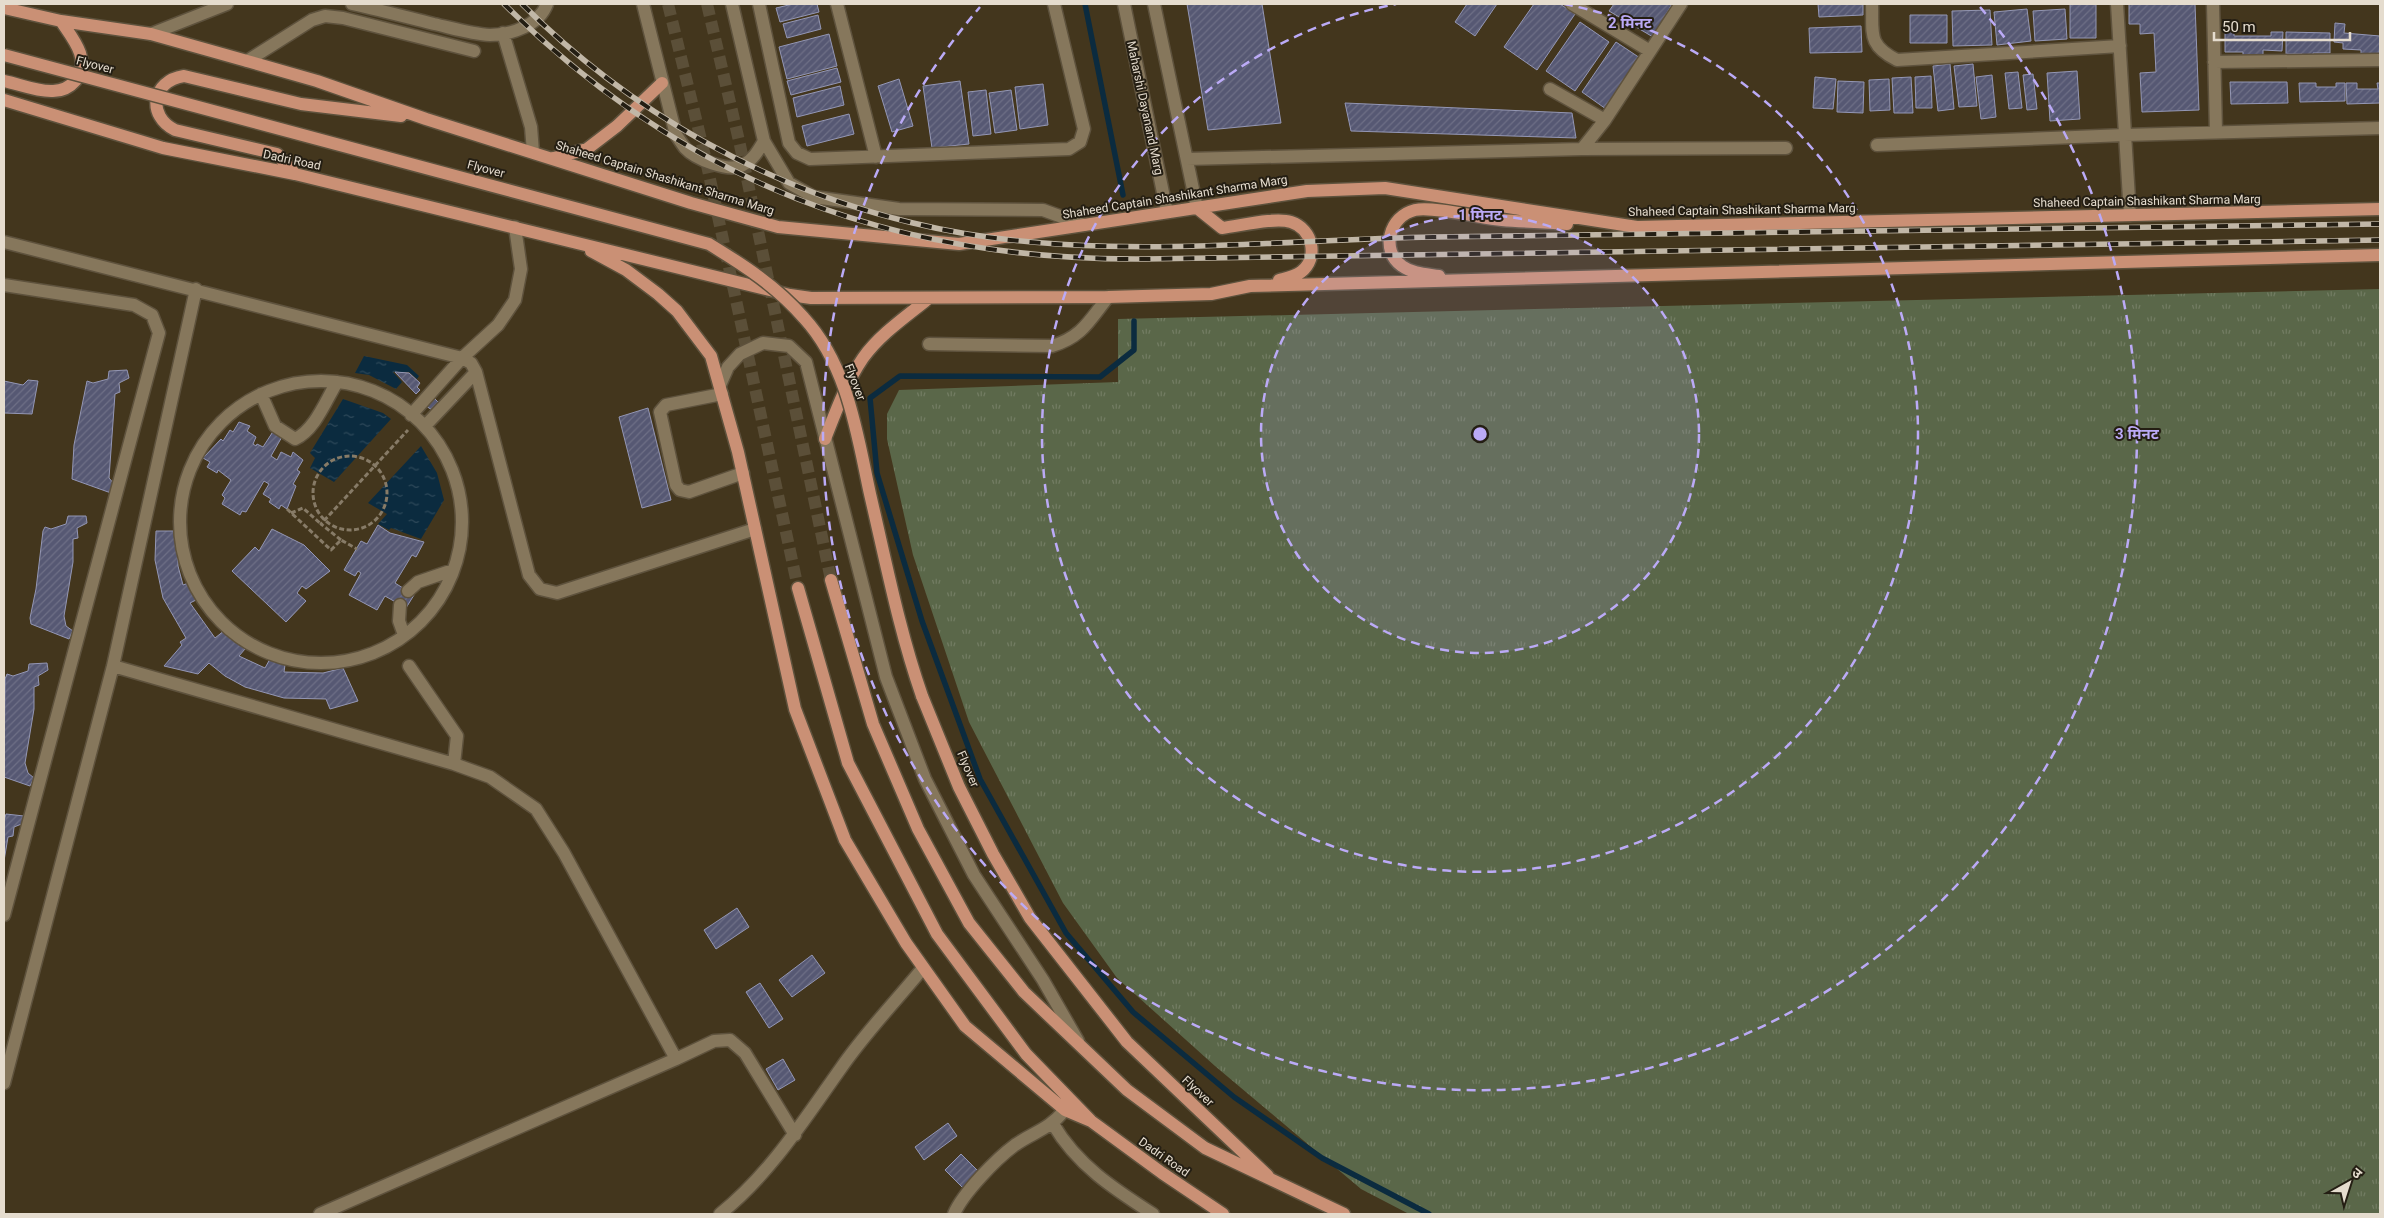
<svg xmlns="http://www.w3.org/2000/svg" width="2384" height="1218" viewBox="0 0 2384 1218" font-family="Roboto,'Noto Sans Devanagari',sans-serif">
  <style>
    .grass { fill: url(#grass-tufts) }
    .water { fill: url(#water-ripples) }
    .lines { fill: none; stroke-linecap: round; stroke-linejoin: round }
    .stream { stroke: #0b2b3f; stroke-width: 5.5 }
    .building { fill: url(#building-hatch); stroke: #9497b5 }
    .major-tunnel { stroke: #5b4f38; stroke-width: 12; stroke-dasharray: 12 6; stroke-linecap: butt }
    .minor-casing { stroke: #5e523d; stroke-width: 15 }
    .major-casing { stroke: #5e523d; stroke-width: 15 }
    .path { stroke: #877b67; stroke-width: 3; stroke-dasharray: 5 2.5; stroke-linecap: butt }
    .minor { stroke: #86775c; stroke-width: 12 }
    .major { stroke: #ca9075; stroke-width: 12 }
    .rail-casing { stroke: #c1b7a7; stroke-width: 5.5 }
    .rail { stroke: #241e13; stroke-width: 4; stroke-dasharray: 11; stroke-linecap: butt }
    .major-bridge-casing { stroke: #5e523d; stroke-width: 15; stroke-linecap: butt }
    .major-bridge { stroke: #ca9075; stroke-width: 12 }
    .ring { fill: none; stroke: #bbaaf6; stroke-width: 2.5; stroke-dasharray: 9 6 }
    .labels { text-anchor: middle; stroke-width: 4; stroke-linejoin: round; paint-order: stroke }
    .street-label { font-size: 12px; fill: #e5dcce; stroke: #241e13 }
    .centre { fill: #bbaaf6; stroke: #241e13; stroke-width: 2.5 }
    .ring-label { font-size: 15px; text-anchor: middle; font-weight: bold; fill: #bbaaf6; stroke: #241e13; stroke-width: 4; stroke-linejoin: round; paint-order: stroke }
  </style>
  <defs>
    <pattern id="grass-tufts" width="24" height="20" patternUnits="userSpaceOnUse" patternTransform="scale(1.25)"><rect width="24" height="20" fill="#5a6749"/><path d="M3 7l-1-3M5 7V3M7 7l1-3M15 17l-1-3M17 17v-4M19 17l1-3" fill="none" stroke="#727c62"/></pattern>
    <pattern id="water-ripples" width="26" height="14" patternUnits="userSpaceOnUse" patternTransform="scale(1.25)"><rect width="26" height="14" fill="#0b2b3f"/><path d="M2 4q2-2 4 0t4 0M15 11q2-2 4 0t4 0" fill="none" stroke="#2e495a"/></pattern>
    <pattern id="building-hatch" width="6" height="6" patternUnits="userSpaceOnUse" patternTransform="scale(1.25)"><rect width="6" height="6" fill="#565873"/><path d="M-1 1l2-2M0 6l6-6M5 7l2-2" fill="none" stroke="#6e6f86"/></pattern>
  </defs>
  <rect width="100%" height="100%" fill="#43361d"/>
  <path class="grass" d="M 2380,289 L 2380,1214 L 1409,1214 L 1361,1189 L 1215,1066 L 1117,978 L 1063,903 L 969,722 L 913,555 L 887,439 L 887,414 L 899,390 L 1118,382 L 1118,319 Z"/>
  <path class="water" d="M 364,356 L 407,365 L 419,376 L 417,379 L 409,372 L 393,372 L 402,382 L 396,389 L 369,375 L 355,373 Z
    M 343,399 L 383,413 L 391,419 L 334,482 L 310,468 L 315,458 L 310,453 Z
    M 421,446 L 437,473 L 444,500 L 421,539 L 391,528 L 389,530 L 378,524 L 387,514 L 368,503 Z"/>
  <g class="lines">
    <path class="stream" d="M 1085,4 L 1123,195
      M 1134,321 L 1134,350 L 1100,377 L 900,376 L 870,398 L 877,473 L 922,621 L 980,779 L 1066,933 L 1133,1012 L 1234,1097 L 1322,1158 L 1429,1214"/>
  </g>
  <path class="building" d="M 793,4 L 817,4 L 819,12 L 780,22 L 776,8 Z
    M 1187,4 L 1262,4 L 1281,123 L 1208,130 Z
    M 1467,4 L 1497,4 L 1475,36 L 1455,22 Z
    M 1534,4 L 1560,4 L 1575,14 L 1537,70 L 1504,47 Z
    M 1614,4 L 1672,4 L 1653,37 L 1609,11 Z
    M 1818,4 L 1863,4 L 1863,15 L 1819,17 Z
    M 2070,4 L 2096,4 L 2096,38 L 2070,38 Z
    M 2129,4 L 2195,4 L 2199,110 L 2142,112 L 2140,73 L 2156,72 L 2154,33 L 2140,34 L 2140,24 L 2129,24 Z
    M 2027,9 L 2031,41 L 1997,45 L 1994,12 Z
    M 2065,9 L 2067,39 L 2035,41 L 2033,11 Z
    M 1990,10 L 1992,45 L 1953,46 L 1952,11 Z
    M 818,15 L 821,29 L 787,38 L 783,24 Z
    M 1910,15 L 1947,15 L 1947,43 L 1910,43 Z
    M 1580,22 L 1609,42 L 1575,91 L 1546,71 Z
    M 2335,23 L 2345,24 L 2344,33 L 2380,36 L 2379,57 L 2361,55 L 2361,50 L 2343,49 L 2343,43 L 2334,42 Z
    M 1861,26 L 1862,52 L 1810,53 L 1809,28 Z
    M 2225,30 L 2234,30 L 2234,36 L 2271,36 L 2271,32 L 2283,32 L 2282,51 L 2263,50 L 2263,60 L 2243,59 L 2243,52 L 2225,52 Z
    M 2286,32 L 2330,33 L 2330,53 L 2313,53 L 2313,60 L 2302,59 L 2302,54 L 2286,54 Z
    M 829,34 L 837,66 L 787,79 L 779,47 Z
    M 1616,42 L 1640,58 L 1606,109 L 1582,92 Z
    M 1950,64 L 1954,109 L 1938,111 L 1933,66 Z
    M 1973,64 L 1977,106 L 1959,107 L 1954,66 Z
    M 837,68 L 841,82 L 791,95 L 787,81 Z
    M 2077,71 L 2080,119 L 2050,121 L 2047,73 Z
    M 2018,72 L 2022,108 L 2009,109 L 2005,73 Z
    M 2033,74 L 2037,109 L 2027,110 L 2023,75 Z
    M 1992,75 L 1996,117 L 1981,119 L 1976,77 Z
    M 1931,76 L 1932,108 L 1916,108 L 1915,77 Z
    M 1815,77 L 1836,79 L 1833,109 L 1813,108 Z
    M 1911,77 L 1913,113 L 1894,113 L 1892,78 Z
    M 899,79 L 913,126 L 892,132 L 878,86 Z
    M 1889,79 L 1890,110 L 1870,111 L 1869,80 Z
    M 960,81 L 969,144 L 932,148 L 923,86 Z
    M 1838,81 L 1864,82 L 1863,113 L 1837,112 Z
    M 2230,82 L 2287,82 L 2288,103 L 2231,104 Z
    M 2299,83 L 2316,83 L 2316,87 L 2336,87 L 2336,83 L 2345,83 L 2345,101 L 2300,102 Z
    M 2346,83 L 2357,83 L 2357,89 L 2378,89 L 2377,83 L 2380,83 L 2380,103 L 2347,104 Z
    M 1043,84 L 1048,125 L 1020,129 L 1015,87 Z
    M 840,86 L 844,105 L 797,117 L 793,98 Z
    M 986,90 L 991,134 L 973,136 L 968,92 Z
    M 1011,90 L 1017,130 L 995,133 L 989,93 Z
    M 1345,103 L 1572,113 L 1576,138 L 1351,131 Z
    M 849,114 L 854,134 L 807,146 L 802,126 Z
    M 127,370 L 129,378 L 119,383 L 120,392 L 115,394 L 109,478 L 115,485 L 111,493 L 72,479 L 74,445 L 87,381 L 93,383 L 108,379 L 109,371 Z
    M 395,372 L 409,373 L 420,383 L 417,387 L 420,390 L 416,394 Z
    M 28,380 L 38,381 L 32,414 L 4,413 L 4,381 L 23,385 Z
    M 434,398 L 439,403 L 432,410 L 426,406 Z
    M 648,408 L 671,500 L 642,508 L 619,417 Z
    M 239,422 L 250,426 L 247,431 L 256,437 L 253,444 L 256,446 L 257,444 L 263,447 L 274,430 L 283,435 L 271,456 L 277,460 L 281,452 L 291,457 L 293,452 L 303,460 L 297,470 L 300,472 L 293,484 L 296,486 L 287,509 L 281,505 L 279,509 L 269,502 L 271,499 L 263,494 L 269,484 L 264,481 L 246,512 L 242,511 L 240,515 L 222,504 L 225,498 L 222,495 L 231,480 L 218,470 L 217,473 L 207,467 L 210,462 L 203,458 L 221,439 L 223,441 L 230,430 L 233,432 Z
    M 68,516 L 86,516 L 87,523 L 77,528 L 78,538 L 73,539 L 73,562 L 64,616 L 66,626 L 73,631 L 69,639 L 31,624 L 30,618 L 36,589 L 43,531 L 45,527 L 51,529 L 66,524 Z
    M 378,525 L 390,533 L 424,542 L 416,557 L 412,555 L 395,583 L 414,595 L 406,608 L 385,596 L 377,610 L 349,595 L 361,573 L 358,571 L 355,576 L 344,570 L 361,541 L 367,544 Z
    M 272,529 L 304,545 L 330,571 L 306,589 L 302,586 L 297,593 L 306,601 L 286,622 L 232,571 L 255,547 L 259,551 Z
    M 156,531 L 178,531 L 178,566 L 183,585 L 194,581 L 200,598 L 190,603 L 215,638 L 225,630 L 245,649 L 239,656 L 265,668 L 270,659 L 285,665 L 284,672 L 323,673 L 343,668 L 358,701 L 330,709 L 326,699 L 284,698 L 245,687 L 225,676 L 209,663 L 198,674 L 164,666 L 182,645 L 180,642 L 186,638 L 163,598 L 155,560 Z
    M 47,663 L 48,670 L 38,676 L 39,685 L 34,687 L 34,709 L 25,763 L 28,773 L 34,778 L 30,786 L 4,777 L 5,679 L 7,674 L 13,676 L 28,671 L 29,664 Z
    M 6,814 L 24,816 L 24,823 L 14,827 L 13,836 L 8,837 L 4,861 L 4,821 Z
    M 737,908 L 749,927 L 716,949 L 704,930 Z
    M 812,955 L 825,973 L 792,997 L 779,980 Z
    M 760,983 L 783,1019 L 769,1028 L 746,992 Z
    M 783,1059 L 795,1080 L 778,1090 L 766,1069 Z
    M 948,1123 L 957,1136 L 924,1160 L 915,1147 Z
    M 961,1154 L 981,1174 L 965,1190 L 945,1170 Z"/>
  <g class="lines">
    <path class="major-tunnel" d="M 668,4 L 705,156 L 798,588
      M 707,4 L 740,145 L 831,580"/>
    <defs>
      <path id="minor" d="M 352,4 C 379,10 406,17 434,24 C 452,28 471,34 490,35 C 512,35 539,25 547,4
        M 643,4 L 676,135 C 679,139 682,144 685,148 C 695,159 729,173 743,165 C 753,160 758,151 764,141
        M 732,4 L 764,141 L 789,183 L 814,197 L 899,209 L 1043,210 L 1084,225
        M 759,4 L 789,143 L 797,153 L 810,159 L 1069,149 L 1080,142 L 1084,129 L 1054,4
        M 837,4 L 876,157
        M 1124,4 L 1167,212
        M 1154,4 L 1197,208
        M 1572,4 L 1650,51
        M 1872,4 C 1873,33 1867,45 1897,60 L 2120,46
        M 2117,4 L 2130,215
        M 2213,4 L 2216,132
        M 503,33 L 531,127 L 533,152
        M 151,34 L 227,4
        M 247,61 L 312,20 L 325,16 L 343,18 L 474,51
        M 2214,62 L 2380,60
        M 1550,89 L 1605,120
        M 1877,145 L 2125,135 L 2380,128
        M 1582,149 L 1605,120 L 1681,4
        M 1187,159 L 1582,149 L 1786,148
        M 4,242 L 462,358 L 471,363 L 476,372 L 529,575 L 540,589 L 557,593 L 755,529
        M 4,285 L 134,305 L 152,315 L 159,333 L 4,915
        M 929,344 L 1052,346 C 1082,337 1089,321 1108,297
        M180 522a141 141 0 1 1 282 0a141 141 0 1 1-282 0Z
        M 720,385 L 728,367 L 740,354 L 763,343 L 789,346 L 806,362 L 886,677 L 925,779 L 974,875 L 1043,980 L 1078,1041
        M 261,394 L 275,426 L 295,439 C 315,430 326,400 337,382
        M 722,394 L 666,405 L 660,412 L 676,485 L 680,490 L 689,492 L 743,473
        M 411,415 L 462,358 L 498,325 L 515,300 L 521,269 L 515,227
        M 425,426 L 476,372
        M 408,591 L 418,582 L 453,570
        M 400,605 L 399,621 L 404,635
        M 113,666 L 454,764 L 490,777 L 536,809 L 564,853 L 676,1059 L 320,1214
        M 409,666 L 457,736 L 454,764
        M 676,1059 L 714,1041 L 730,1040 L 745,1053 L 795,1135
        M 4,1083 L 113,666 L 196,289
        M 1053,1124 C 1077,1165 1114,1189 1153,1214
        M 720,1214 C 770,1174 804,1120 841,1068 C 865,1033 896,1001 923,968
        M 954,1214 C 963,1193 996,1159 1015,1145 C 1035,1131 1047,1131 1065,1110"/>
      <path id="major" d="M 4,8 L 61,21 L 151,34 L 247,61 L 317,81 L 426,119 L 691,203 L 778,227 L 959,244 L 1307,191 L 1385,188 L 1637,227 L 2380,209
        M 4,81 C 19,84 37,92 53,91 C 62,91 70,87 76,80 C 91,59 73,39 61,21
        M 4,100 L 163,148 L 295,174 L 790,295 L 811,298 L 1108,297 L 1211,294 L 1250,286 L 2380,255
        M 554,158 L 587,149 L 617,126 L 662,83
        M 295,174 L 277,154 L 175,130 C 147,116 151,81 184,76 L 301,104 L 401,116
        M 1197,208 L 1222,228 C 1240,226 1275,217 1291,222 C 1313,229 1319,258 1301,272 C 1294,277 1287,278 1279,280
        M 591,251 L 626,270 L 658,294 L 677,311 L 711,356 L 738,452 L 795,709 L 845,840 L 906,943 L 965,1026 L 1065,1110 L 1091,1121
        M 1439,276 C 1427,274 1413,274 1402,266 C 1380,251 1389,216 1415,210 C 1433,206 1481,218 1502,220 C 1524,222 1546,222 1567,224
        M 825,439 C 836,411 846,383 863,358 C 880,334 907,316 929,298
        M 831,580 L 873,724 L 918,829 L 969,923 L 1024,992 L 1127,1090 L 1205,1148 L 1344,1214
        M 798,588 L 848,763 L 937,934 L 1026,1054 L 1091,1121 L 1162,1173 L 1223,1214
        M 922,696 L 959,787 L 993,854 L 1030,918 L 1127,1042 L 1268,1176"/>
    </defs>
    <use href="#minor" class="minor-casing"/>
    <use href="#major" class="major-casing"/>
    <path class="path" d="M313 493a37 37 0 1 1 74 0a37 37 0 1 1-74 0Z
      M 287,509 L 331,550 L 341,540 L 357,549
      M 291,513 L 303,508 L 321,524
      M 341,540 L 321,524 L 408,430"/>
    <use href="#minor" class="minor"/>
    <use href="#major" class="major"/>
    <defs>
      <path id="rail" d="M 504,4 C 684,182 893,261 1145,259 L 2380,240
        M 522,4 C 629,111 765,188 913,223 C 1081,264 1261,240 1433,237 C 1749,233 2064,228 2380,224"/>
    </defs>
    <use href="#rail" class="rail-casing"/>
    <use href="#rail" class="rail"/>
    <defs>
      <path id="major-bridge" d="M 4,55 L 709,244 C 745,266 776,286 804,318 C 848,366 857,434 870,494 C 886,562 899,630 922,696"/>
    </defs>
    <use href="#major-bridge" class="major-bridge-casing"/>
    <use href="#major-bridge" class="major-bridge"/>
  </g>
  <circle cx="1480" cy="434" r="219" fill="#bbaaf6" fill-opacity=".12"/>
  <g class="ring">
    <circle cx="1480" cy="434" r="219"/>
    <path d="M1564 4A438 438 0 1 1 1396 4"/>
    <path d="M1980 7A657 657 0 1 1 980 7"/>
  </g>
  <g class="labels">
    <g class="street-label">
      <text transform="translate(95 65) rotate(15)" y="4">Flyover</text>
      <text transform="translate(1145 108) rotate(78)" y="4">Maharshi Dayanand Marg</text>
      <text transform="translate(292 160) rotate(12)" y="4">Dadri Road</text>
      <text transform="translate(486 169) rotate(15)" y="4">Flyover</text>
      <text transform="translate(665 178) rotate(17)" y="4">Shaheed Captain Shashikant Sharma Marg</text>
      <text transform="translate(1175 197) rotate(-9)" y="4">Shaheed Captain Shashikant Sharma Marg</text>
      <text transform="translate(2147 201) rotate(-1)" y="4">Shaheed Captain Shashikant Sharma Marg</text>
      <text transform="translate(1742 210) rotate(-1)" y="4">Shaheed Captain Shashikant Sharma Marg</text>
      <text transform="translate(855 382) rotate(69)" y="4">Flyover</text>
      <text transform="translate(968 769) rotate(67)" y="4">Flyover</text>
      <text transform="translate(1198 1091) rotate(43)" y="4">Flyover</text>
      <text transform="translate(1164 1157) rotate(35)" y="4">Dadri Road</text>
    </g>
  </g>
  <circle cx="1480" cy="434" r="8" class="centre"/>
  <g class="ring-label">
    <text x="1630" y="28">2 मिनट</text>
    <text x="1480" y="220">1 मिनट</text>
    <text x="2137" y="439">3 मिनट</text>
  </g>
  <rect width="2384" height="1218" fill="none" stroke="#e5dcce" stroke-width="10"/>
  <g transform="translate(2349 1183) rotate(39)" stroke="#241e13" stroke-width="4" paint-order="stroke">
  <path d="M0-4L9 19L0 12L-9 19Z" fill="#e5dcce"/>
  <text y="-8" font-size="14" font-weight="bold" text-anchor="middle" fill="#e5dcce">उ</text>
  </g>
  <path d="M2214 32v8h136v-8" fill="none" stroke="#e5dcce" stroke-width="2.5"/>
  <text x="2222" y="32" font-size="15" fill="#e5dcce" stroke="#241e13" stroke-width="4" paint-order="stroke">50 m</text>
</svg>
